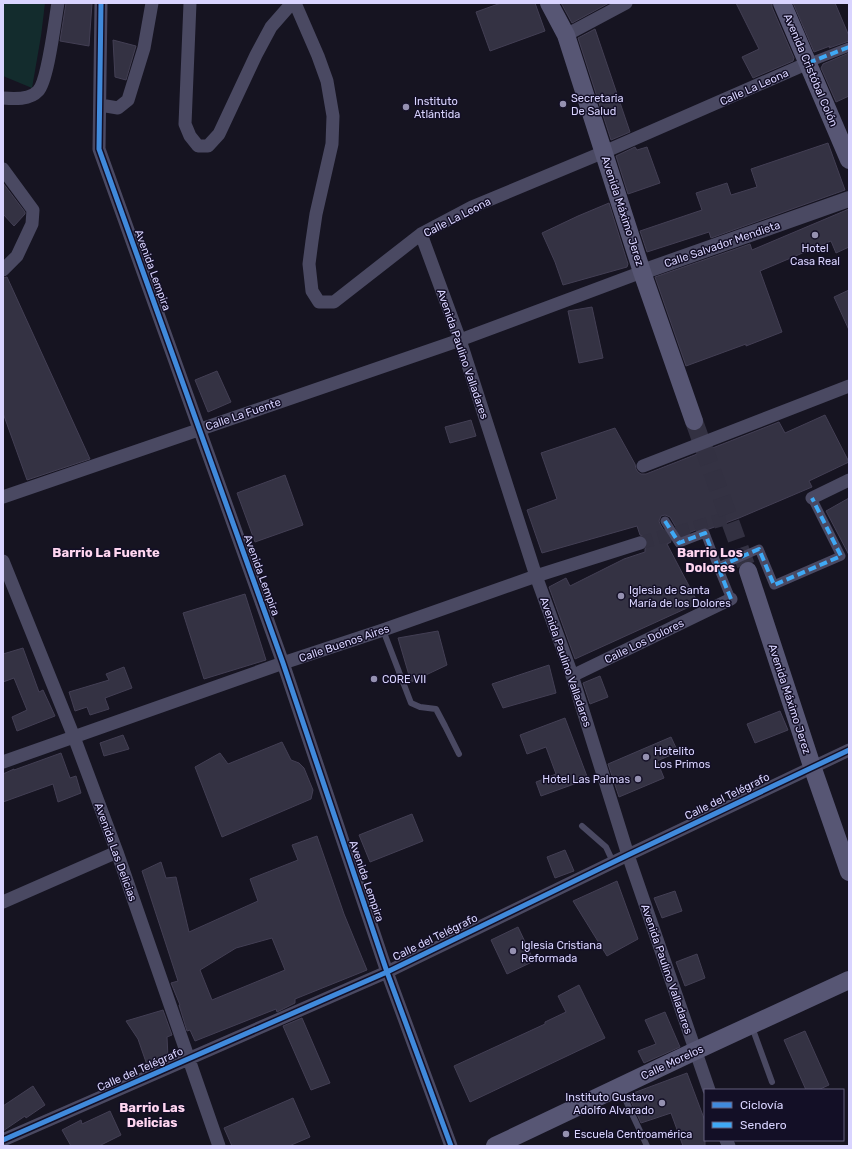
<svg xmlns="http://www.w3.org/2000/svg" width="852" height="1149" viewBox="0 0 852 1149" font-family="Rubik,sans-serif">
  <style>
    .green { fill: #132c2d }
    .building { fill: #343243; stroke: #433f54; fill-rule: evenodd }
    .lines { fill: none; stroke-linecap: round; stroke-linejoin: round }
    .minor-tunnel { stroke: #333142; stroke-width: 13; stroke-dasharray: 13 6; stroke-linecap: butt }
    .secondary-tunnel { stroke: #333142; stroke-width: 18; stroke-dasharray: 18 9; stroke-linecap: butt }
    .service { stroke: #4a4962; stroke-width: 6 }
    .pedestrian { stroke: #4a4962; stroke-width: 9 }
    .minor { stroke: #4a4962; stroke-width: 13 }
    .tertiary { stroke: #4a4962; stroke-width: 16 }
    .secondary { stroke: #575674; stroke-width: 18 }
    .quiet { stroke: #3fa9f5; stroke-width: 4; stroke-dasharray: 8 4; stroke-linecap: butt }
    .cycleway-casing { stroke: #130f26; stroke-width: 8 }
    .cycleway { stroke: #408adc; stroke-width: 5 }
    .poi-dot { fill: #9591b1; stroke: #130f26; stroke-width: 1.5 }
    .labels { text-anchor: middle; stroke-width: 3; stroke-linejoin: round; paint-order: stroke }
    .street-label { font-size: 11px; fill: #d9d4ff; stroke: #130f26 }
    .poi-label { font-size: 11px; fill: #d9d4ff; stroke: #130f26; text-anchor: start }
    .quarter-label { font-size: 13px; font-weight: bold; fill: #ffd6f0; stroke: #130f26 }
  </style>
  <rect width="100%" height="100%" fill="#161421"/>
  <path class="green" d="M 3,3 L 45,3 L 41,36 L 32,88 L 3,76 Z"/>
  <path class="building" d="M 66,3 L 92,3 L 89,46 L 60,41 Z
    M 501,3 L 535,3 L 545,31 L 490,51 L 476,12 Z
    M 561,3 L 609,3 L 572,23 Z
    M 736,3 L 772,3 L 772,7 L 794,58 L 793,61 L 753,78 L 742,57 L 759,49 Z
    M 793,3 L 835,3 L 849,36 L 849,41 L 829,48 L 830,46 L 814,52 Z
    M 595,29 L 630,132 L 611,140 L 578,38 Z
    M 113,40 L 136,46 L 126,80 L 115,77 Z
    M 849,53 L 849,96 L 836,102 L 821,68 L 823,64 Z
    M 828,143 L 845,190 L 711,238 L 709,232 L 647,252 L 640,231 L 702,210 L 696,193 L 727,183 L 731,195 L 757,187 L 751,169 Z
    M 635,147 L 637,150 L 647,147 L 660,183 L 628,194 L 616,156 Z
    M 3,183 L 25,212 L 25,214 L 14,226 L 3,214 Z
    M 609,203 L 628,264 L 627,267 L 563,285 L 555,262 L 542,233 L 578,216 Z
    M 849,209 L 849,247 L 836,253 L 831,241 L 760,271 L 782,332 L 746,346 L 746,344 L 686,366 L 655,277 L 750,244 L 752,250 Z
    M 7,277 L 90,459 L 27,480 L 3,413 L 3,278 Z
    M 849,290 L 849,330 L 834,297 Z
    M 592,307 L 603,358 L 579,363 L 568,311 Z
    M 217,371 L 231,402 L 208,412 L 195,380 Z
    M 825,415 L 849,462 L 809,481 L 812,487 L 739,518 L 709,529 L 706,527 L 703,527 L 681,536 L 670,517 L 665,515 L 661,516 L 659,521 L 660,524 L 671,542 L 667,544 L 698,603 L 575,659 L 549,587 L 566,578 L 570,586 L 624,559 L 645,552 L 645,549 L 648,545 L 648,541 L 645,537 L 640,535 L 637,526 L 542,553 L 527,510 L 557,499 L 541,453 L 615,428 L 635,464 L 636,469 L 638,472 L 641,474 L 646,474 L 779,422 L 785,433 Z
    M 471,420 L 476,436 L 450,443 L 445,427 Z
    M 285,475 L 303,525 L 255,542 L 237,493 Z
    M 849,498 L 849,555 L 826,511 Z
    M 245,594 L 266,660 L 204,679 L 183,613 Z
    M 438,631 L 447,665 L 411,682 L 398,638 Z
    M 23,648 L 39,692 L 43,690 L 55,716 L 17,731 L 12,717 L 27,710 L 14,678 L 3,682 L 3,654 Z
    M 549,665 L 556,693 L 503,708 L 492,684 Z
    M 124,667 L 132,688 L 105,698 L 109,709 L 90,715 L 87,707 L 75,711 L 69,692 L 109,680 L 106,674 Z
    M 600,676 L 608,697 L 590,704 L 583,683 Z
    M 780,711 L 788,730 L 755,743 L 747,724 Z
    M 565,718 L 588,779 L 541,796 L 536,782 L 556,774 L 546,747 L 527,754 L 520,735 Z
    M 123,735 L 129,749 L 104,756 L 100,743 Z
    M 671,737 L 678,752 L 657,761 L 664,778 L 619,797 L 608,764 Z
    M 282,742 L 291,760 L 299,763 L 304,768 L 313,790 L 311,799 L 222,837 L 195,767 L 220,753 L 228,764 Z
    M 61,753 L 70,778 L 76,776 L 81,793 L 58,802 L 53,784 L 3,802 L 3,774 L 14,769 L 14,770 Z
    M 412,814 L 423,841 L 370,862 L 359,835 Z
    M 317,836 L 344,914 L 367,970 L 295,999 L 295,1003 L 277,1012 L 276,1009 L 195,1041 L 190,1030 L 187,1031 L 179,1005 L 180,1005 L 171,983 L 178,981 L 142,871 L 161,862 L 166,878 L 176,877 L 189,932 L 258,901 L 250,879 L 298,860 L 292,845 ZM 272,938 L 285,970 L 212,1000 L 200,970 L 236,948 Z
    M 565,850 L 574,871 L 555,878 L 547,857 Z
    M 617,881 L 638,939 L 607,956 L 573,901 Z
    M 675,891 L 682,911 L 662,918 L 654,898 Z
    M 518,927 L 534,961 L 507,974 L 491,940 Z
    M 697,954 L 705,978 L 685,986 L 676,962 Z
    M 579,985 L 605,1038 L 470,1102 L 454,1066 L 545,1024 L 545,1022 L 566,1012 L 558,996 Z
    M 163,1010 L 172,1035 L 167,1037 L 168,1057 L 147,1065 L 138,1039 L 126,1021 Z
    M 665,1012 L 680,1047 L 644,1063 L 638,1051 L 656,1044 L 645,1020 Z
    M 302,1018 L 330,1083 L 311,1090 L 283,1026 Z
    M 805,1031 L 829,1085 L 818,1090 L 806,1090 L 784,1040 Z
    M 687,1073 L 705,1121 L 705,1146 L 683,1146 L 671,1113 L 641,1123 L 628,1095 Z
    M 33,1086 L 45,1105 L 26,1118 L 25,1116 L 3,1131 L 3,1106 Z
    M 293,1098 L 310,1137 L 289,1146 L 232,1146 L 224,1128 Z
    M 110,1111 L 121,1135 L 99,1146 L 71,1146 L 62,1130 L 81,1120 L 82,1124 Z"/>
  <g class="lines">
    <path class="minor-tunnel" d="M 640,543 L 728,518"/>
    <path class="secondary-tunnel" d="M 694,421 L 748,571"/>
    <path class="service" d="M 383,630 L 411,703 L 420,707 L 436,709 L 445,726 L 459,754
      M 582,826 L 606,847 L 613,862
      M 752,1027 L 772,1082
      M 620,1088 L 647,1146"/>
    <path class="pedestrian" d="M 808,63 L 849,47
      M 665,521 L 679,543 L 705,533 L 718,567
      M 731,599 L 718,567 L 759,549 L 774,585 L 841,556 L 812,498"/>
    <path class="minor" d="M 101,3 L 99,149 L 283,663 L 387,972 L 451,1146
      M 190,3 L 185,124 L 190,136 L 198,146 L 208,146 L 219,134 L 256,55 L 271,27 L 292,3
      M 295,3 L 318,56 L 327,81 L 333,116 L 332,144 L 316,214 L 312,241 L 309,264 L 312,291 L 319,302 L 334,302 L 421,234 L 472,207 L 604,152 L 808,63
      M 566,35 L 626,3
      M 3,98 C 14,99 30,100 38,91 C 48,81 55,19 58,3
      M 100,105 L 118,108 L 128,100 L 144,48 L 152,3
      M 3,169 L 33,210 L 32,224 L 17,256 L 3,270
      M 421,234 L 460,340 L 536,576 L 571,672 L 628,855 L 709,1090
      M 643,466 L 849,386
      M 3,497 L 460,340 L 642,272
      M 812,498 L 849,480
      M 3,561 L 74,737 L 117,852 L 219,1146
      M 572,676 L 731,599
      M 3,762 L 283,663 L 383,630 L 536,576 L 640,543
      M 3,902 L 117,852
      M 3,1140 L 387,972 L 628,855 L 849,750
      M 726,1140 L 729,1146"/>
    <path class="tertiary" d="M 642,272 L 849,199"/>
    <path class="secondary" d="M 549,3 L 566,35 L 642,272 L 694,421
      M 782,3 L 849,160
      M 748,571 L 812,766 L 849,872
      M 495,1146 L 695,1051 L 849,980"/>
    <path class="quiet" d="M 808,63 L 849,47
      M 665,521 L 679,543 L 705,533 L 718,567
      M 731,599 L 718,567 L 759,549 L 774,585 L 841,556 L 812,498"/>
    <defs>
      <path id="cycleway" d="M 101,3 L 99,149 L 283,663 L 387,972 L 451,1146
        M 3,1140 L 387,972 L 628,855 L 849,750"/>
    </defs>
    <use href="#cycleway" class="cycleway-casing"/>
    <use href="#cycleway" class="cycleway"/>
  </g>
  <g class="poi-dot">
    <circle cx="563" cy="104" r="4"/>
    <circle cx="406" cy="107" r="4"/>
    <circle cx="815" cy="235" r="4"/>
    <circle cx="621" cy="596" r="4"/>
    <circle cx="374" cy="679" r="4"/>
    <circle cx="646" cy="757" r="4"/>
    <circle cx="638" cy="779" r="4"/>
    <circle cx="513" cy="951" r="4"/>
    <circle cx="662" cy="1103" r="4"/>
    <circle cx="566" cy="1134" r="4"/>
  </g>
  <g class="labels">
    <g class="street-label">
      <text transform="translate(811 70) rotate(67)" y="4">Avenida Cristóbal Colón</text>
      <text transform="translate(754 87) rotate(-24)" y="4">Calle La Leona</text>
      <text transform="translate(623 211) rotate(72)" y="4">Avenida Máximo Jerez</text>
      <text transform="translate(457 217) rotate(-27)" y="4">Calle La Leona</text>
      <text transform="translate(722 244) rotate(-19)" y="4">Calle Salvador Mendieta</text>
      <text transform="translate(153 270) rotate(70)" y="4">Avenida Lempira</text>
      <text transform="translate(463 354) rotate(71)" y="4">Avenida Paulino Valladares</text>
      <text transform="translate(243 414) rotate(-19)" y="4">Calle La Fuente</text>
      <text transform="translate(262 575) rotate(70)" y="4">Avenida Lempira</text>
      <text transform="translate(644 641) rotate(-26)" y="4">Calle Los Dolores</text>
      <text transform="translate(344 643) rotate(-19)" y="4">Calle Buenos Aires</text>
      <text transform="translate(566 662) rotate(71)" y="4">Avenida Paulino Valladares</text>
      <text transform="translate(790 699) rotate(72)" y="4">Avenida Máximo Jerez</text>
      <text transform="translate(727 796) rotate(-26)" y="4">Calle del Telégrafo</text>
      <text transform="translate(116 852) rotate(70)" y="4">Avenida Las Delicias</text>
      <text transform="translate(367 881) rotate(71)" y="4">Avenida Lempira</text>
      <text transform="translate(435 937) rotate(-26)" y="4">Calle del Telégrafo</text>
      <text transform="translate(667 969) rotate(71)" y="4">Avenida Paulino Valladares</text>
      <text transform="translate(672 1062) rotate(-25)" y="4">Calle Morelos</text>
      <text transform="translate(140 1069) rotate(-24)" y="4">Calle del Telégrafo</text>
    </g>
    <g class="poi-label">
      <text x="571" y="102">Secretaria<tspan x="571" dy="13">De Salud</tspan></text>
      <text x="414" y="105">Instituto<tspan x="414" dy="13">Atlántida</tspan></text>
      <text x="815" y="252" text-anchor="middle">Hotel<tspan x="815" dy="13">Casa Real</tspan></text>
      <text x="629" y="594">Iglesia de Santa<tspan x="629" dy="13">María de los Dolores</tspan></text>
      <text x="382" y="683">CORE VII</text>
      <text x="654" y="755">Hotelito<tspan x="654" dy="13">Los Primos</tspan></text>
      <text x="630" y="783" text-anchor="end">Hotel Las Palmas</text>
      <text x="521" y="949">Iglesia Cristiana<tspan x="521" dy="13">Reformada</tspan></text>
      <text x="654" y="1101" text-anchor="end">Instituto Gustavo<tspan x="654" dy="13">Adolfo Alvarado</tspan></text>
      <text x="574" y="1138">Escuela Centroamérica</text>
    </g>
    <g class="quarter-label">
      <text x="106" y="557">Barrio La Fuente</text>
      <text x="710" y="557">Barrio Los<tspan x="710" dy="15">Dolores</tspan></text>
      <text x="152" y="1112">Barrio Las<tspan x="152" dy="15">Delicias</tspan></text>
    </g>
  </g>
  <rect width="852" height="1149" fill="none" stroke="#d9d4ff" stroke-width="8"/>
  <rect x="704" y="1089" width="140" height="52" fill="#130f26" stroke="#625e7d"/>
  <rect x="712" y="1102" width="20" height="6" fill="#408adc" stroke="#625e7d"/>
  <text x="740" y="1109" font-size="12" fill="#d9d4ff">Ciclovía</text>
  <rect x="712" y="1122" width="20" height="6" fill="#3fa9f5" stroke="#625e7d"/>
  <text x="740" y="1129" font-size="12" fill="#d9d4ff">Sendero</text>
</svg>
